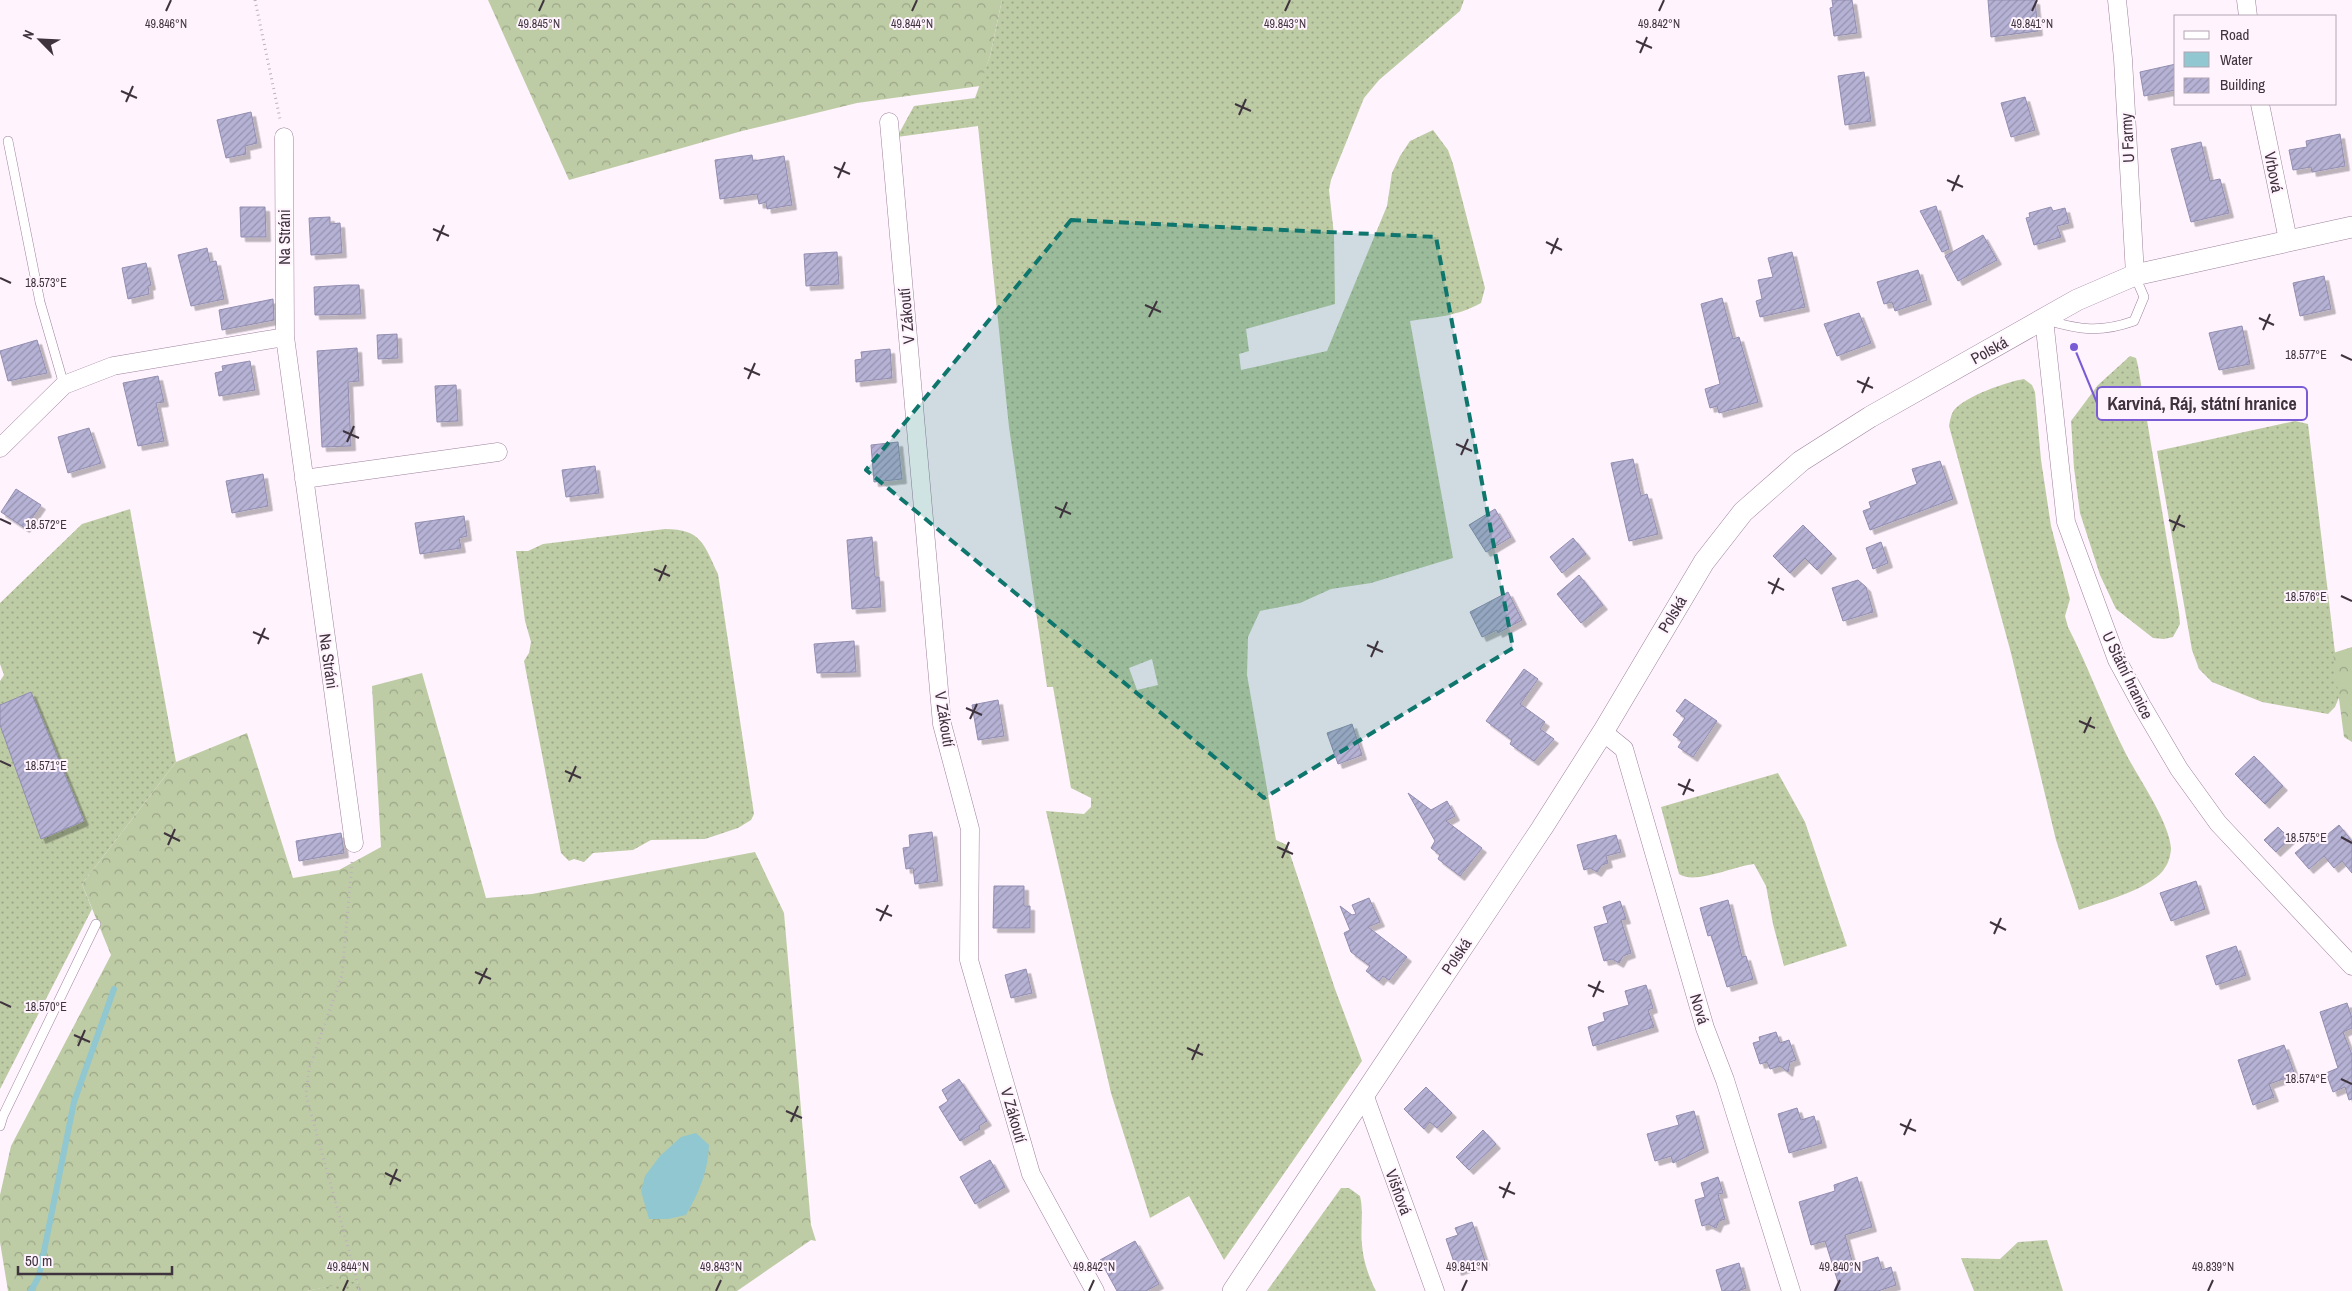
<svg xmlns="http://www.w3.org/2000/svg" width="2352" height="1291" viewBox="0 0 2352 1291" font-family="'Archivo Narrow',sans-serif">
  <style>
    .grass { fill: url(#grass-dots); fill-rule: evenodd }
    .forest { fill: url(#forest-crowns) }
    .water { fill: #90c7d0 }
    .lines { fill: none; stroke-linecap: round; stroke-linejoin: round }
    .stream { stroke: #90c7d0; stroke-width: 6 }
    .building { fill: url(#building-hatch); stroke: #928eb0; filter: url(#shadow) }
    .service-casing { stroke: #9d829c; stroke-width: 10 }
    .minor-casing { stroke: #9d829c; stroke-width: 19 }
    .tertiary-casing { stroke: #9d829c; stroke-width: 22 }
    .path { stroke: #bdb1bc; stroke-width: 3; stroke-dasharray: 1 4; stroke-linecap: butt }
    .service { stroke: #fff; stroke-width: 9 }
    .minor { stroke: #fff; stroke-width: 18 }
    .tertiary { stroke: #fff; stroke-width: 21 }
    .marked { fill: #0f766e; fill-opacity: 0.2; stroke: #0f766e; stroke-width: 4; stroke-dasharray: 10 6; stroke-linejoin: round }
    .ticks { fill: none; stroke: #3f333e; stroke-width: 2 }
    .labels { text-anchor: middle; stroke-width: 4; stroke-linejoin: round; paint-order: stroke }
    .street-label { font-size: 16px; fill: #3f333e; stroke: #fff3fe }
    .ticks-label { font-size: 12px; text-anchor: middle; fill: #3f333e; stroke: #fff3fe; stroke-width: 4; stroke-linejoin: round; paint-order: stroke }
    .leader { fill: none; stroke: #795bd5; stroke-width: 2 }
    .callout-dot { fill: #795bd5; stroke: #fff3fe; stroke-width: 2 }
    .callout { fill: #fff3fe; stroke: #795bd5; stroke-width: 2 }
    .callout-label { font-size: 18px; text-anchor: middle; font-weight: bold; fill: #3f333e }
  </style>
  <defs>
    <pattern id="grass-dots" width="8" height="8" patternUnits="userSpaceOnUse" patternTransform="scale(1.25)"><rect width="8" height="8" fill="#becca5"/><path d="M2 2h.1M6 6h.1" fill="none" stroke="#9ca688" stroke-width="1.8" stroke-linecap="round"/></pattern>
    <pattern id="forest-crowns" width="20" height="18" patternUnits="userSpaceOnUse" patternTransform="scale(1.25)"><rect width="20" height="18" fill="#becca5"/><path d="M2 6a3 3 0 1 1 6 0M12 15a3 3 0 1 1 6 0" fill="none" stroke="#9ca688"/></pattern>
    <pattern id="building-hatch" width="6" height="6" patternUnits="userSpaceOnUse" patternTransform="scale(1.25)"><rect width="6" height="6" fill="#b6b2d5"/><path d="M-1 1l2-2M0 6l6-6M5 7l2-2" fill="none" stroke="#9591ae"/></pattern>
    <filter id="shadow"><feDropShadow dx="4.5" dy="4.5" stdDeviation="0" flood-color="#0004"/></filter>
  </defs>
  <rect width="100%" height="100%" fill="#fff3fe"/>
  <path class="grass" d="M 1002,0 L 1464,0 L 1460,11 L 1379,80 L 1364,98 L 1331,180 L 1329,190 L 1334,235 L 1335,304 L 1246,329 L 1249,351 L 1239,354 L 1241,370 L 1327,351 L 1387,206 L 1392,173 L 1400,156 L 1410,141 L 1433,130 L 1448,150 L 1453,164 L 1485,288 L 1481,303 C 1458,316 1436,317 1410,321 L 1453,558 L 1371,583 L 1331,589 L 1300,603 L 1260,611 L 1248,637 L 1247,675 L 1276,840 L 1287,845 L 1335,989 L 1362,1061 L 1224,1260 L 1189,1196 L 1150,1218 L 1111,1093 L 1046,811 L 1084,814 L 1091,807 L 1091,798 L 1071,788 L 1053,687 L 1047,687 L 1009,427 L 978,126 L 897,137 L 914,106 L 975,98 L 990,56 ZM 1152,659 L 1158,685 L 1137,690 L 1129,668 Z
    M 2130,356 L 2136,358 L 2138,366 L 2179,613 L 2180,624 L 2173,637 L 2164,639 L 2153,638 L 2116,609 L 2100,575 L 2080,513 L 2074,468 L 2071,421 L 2098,385 Z
    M 2024,379 L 2032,385 L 2035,392 L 2041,460 L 2051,526 L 2070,599 L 2065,616 L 2068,627 C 2089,668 2104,711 2125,752 C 2137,776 2169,821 2171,848 C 2171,853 2169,862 2166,866 C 2154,889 2103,901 2079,910 L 2056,840 L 2011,653 L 1949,426 C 1950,421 1951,414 1954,410 C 1966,396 2006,382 2024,379 Z
    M 2295,421 L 2308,424 L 2340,695 L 2335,707 L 2328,714 L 2262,702 L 2212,682 L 2199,669 L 2192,650 L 2157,451 Z
    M 130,509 L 176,762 L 82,884 L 92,909 L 0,1089 L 0,681 L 4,675 L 0,664 L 0,603 L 82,524 Z
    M 665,529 C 702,529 704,545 718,574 L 754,814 L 751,820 L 738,828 L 705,839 L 651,840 L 633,850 L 593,853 L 584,862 L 574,859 L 569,861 L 561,853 L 524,661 L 529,653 L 531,642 L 525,621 L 516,551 L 528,551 L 543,544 Z
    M 1778,773 L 1805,822 L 1847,946 L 1784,966 L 1773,924 L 1766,886 L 1754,864 C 1735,866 1694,885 1679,874 L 1661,807 Z
    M 1341,1188 L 1349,1188 L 1360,1196 C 1364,1213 1360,1228 1362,1245 C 1363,1260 1369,1278 1376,1291 L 1267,1291 Z
    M 2047,1240 L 2063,1291 L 1974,1291 L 1961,1258 L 2000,1259 L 2018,1242 Z
    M 357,1280 L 359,1291 L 307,1291 Z"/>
  <path class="forest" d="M 488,0 L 1002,0 L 990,56 L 980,86 L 857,103 L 742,131 L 569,180 Z
    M 2352,647 L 2352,742 L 2344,737 L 2333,653 Z
    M 422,673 L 486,898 L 532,894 L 755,852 L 784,913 L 811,1225 L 816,1241 L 811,1240 L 737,1291 L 359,1291 L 357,1281 L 307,1291 L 8,1291 L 0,1242 L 0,1195 L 11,1146 L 111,955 L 82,884 L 176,762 L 247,733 L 293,878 L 339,870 L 381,847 L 372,686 Z"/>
  <path class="water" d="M 696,1133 L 709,1145 C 708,1172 699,1192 686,1215 L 668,1219 L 649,1219 L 641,1191 L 645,1176 L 660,1156 L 681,1137 Z"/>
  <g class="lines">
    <path class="stream" d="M 31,1291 L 39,1276 L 74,1102 L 114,989"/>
  </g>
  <path class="building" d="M 1832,0 L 1852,0 L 1857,33 L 1834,36 L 1830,8 L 1833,7 Z
    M 1988,0 L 2035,0 L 2038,31 L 1991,37 Z
    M 2176,64 L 2176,90 L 2144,96 L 2140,72 Z
    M 1864,72 L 1871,121 L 1845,125 L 1838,76 Z
    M 2025,97 L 2035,130 L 2011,137 L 2001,103 Z
    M 251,112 L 257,143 L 245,146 L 246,154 L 226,158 L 217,120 Z
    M 2340,134 L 2345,166 L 2312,172 L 2311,167 L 2293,170 L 2289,150 L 2307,147 L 2306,141 Z
    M 2201,142 L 2210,181 L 2220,179 L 2229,213 L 2191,222 L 2171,149 Z
    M 752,155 L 753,161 L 784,156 L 792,205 L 767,209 L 766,202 L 759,204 L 757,194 L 720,199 L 715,160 Z
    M 1936,206 L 1949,249 L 1942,252 L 1920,211 Z
    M 240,207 L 265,207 L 266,237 L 241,237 Z
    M 2051,207 L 2053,211 L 2065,208 L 2069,223 L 2057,226 L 2061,237 L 2034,245 L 2026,218 L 2030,217 L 2029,213 Z
    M 330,217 L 330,224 L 340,223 L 342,253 L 311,255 L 309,218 Z
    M 1983,235 L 1997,260 L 1958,281 L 1945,256 Z
    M 207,248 L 210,262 L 216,261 L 224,299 L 191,306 L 178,255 Z
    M 837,252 L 839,284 L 806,286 L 804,254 Z
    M 1792,252 L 1805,307 L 1760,317 L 1756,301 L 1762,299 L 1758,280 L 1773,277 L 1768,258 Z
    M 146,263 L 151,285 L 148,286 L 149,294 L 128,299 L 122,268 Z
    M 1918,270 L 1927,300 L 1895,311 L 1892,302 L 1884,304 L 1877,282 Z
    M 2324,276 L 2331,309 L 2300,316 L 2293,283 Z
    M 348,285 L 359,285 L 361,314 L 315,315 L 314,287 Z
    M 1722,298 L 1733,339 L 1739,337 L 1758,402 L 1719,413 L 1717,406 L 1710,408 L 1705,389 L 1720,384 L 1701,304 Z
    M 273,299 L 274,320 L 222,330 L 219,310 Z
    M 1859,313 L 1871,343 L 1837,356 L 1824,324 Z
    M 2242,326 L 2250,364 L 2219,370 L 2209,333 Z
    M 397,334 L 398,358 L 378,359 L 377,335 Z
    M 37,340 L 47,373 L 8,381 L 0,351 Z
    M 357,348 L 359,381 L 348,382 L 351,446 L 322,447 L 317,351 Z
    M 890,349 L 892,378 L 856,382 L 855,360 L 862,359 L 861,352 Z
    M 250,361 L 255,390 L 219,396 L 215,373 L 223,371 L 222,366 Z
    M 158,376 L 164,402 L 156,403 L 164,441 L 138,446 L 123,383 Z
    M 456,385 L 458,421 L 437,422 L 435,386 Z
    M 89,428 L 101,463 L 68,473 L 58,437 Z
    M 898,442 L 902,479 L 874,482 L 871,445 Z
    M 1633,459 L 1641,496 L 1647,494 L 1658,534 L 1629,541 L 1611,463 Z
    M 1940,461 L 1953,499 L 1870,530 L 1863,511 L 1871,508 L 1869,502 L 1917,484 L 1912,469 Z
    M 595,466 L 599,493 L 566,497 L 562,470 Z
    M 263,474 L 268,506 L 232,513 L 226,481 Z
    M 16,489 L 41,505 L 25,528 L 1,512 Z
    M 1495,509 L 1511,537 L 1486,552 L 1469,525 Z
    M 464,516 L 467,536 L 459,538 L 461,548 L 420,554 L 415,523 Z
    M 1803,525 L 1832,554 L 1817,570 L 1805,558 L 1790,573 L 1773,556 Z
    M 872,537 L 875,577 L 879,577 L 881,607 L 852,609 L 847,540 Z
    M 1573,538 L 1586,554 L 1562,573 L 1550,557 Z
    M 1881,542 L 1888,563 L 1873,569 L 1866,548 Z
    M 1579,575 L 1603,605 L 1581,623 L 1557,594 Z
    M 1858,580 L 1866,587 L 1873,612 L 1843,621 L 1832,588 Z
    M 1508,592 L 1522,620 L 1498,633 L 1497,630 L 1482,637 L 1470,612 Z
    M 854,641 L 856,672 L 817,673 L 814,644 Z
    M 1524,669 L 1538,679 L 1520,704 L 1545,722 L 1540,729 L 1554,739 L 1534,761 L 1510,744 L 1512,740 L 1486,721 Z
    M 31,692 L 84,821 L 41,839 L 0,725 L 0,705 Z
    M 1685,699 L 1717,721 L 1693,757 L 1678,747 L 1682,741 L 1673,735 L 1685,718 L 1676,711 Z
    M 998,700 L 1004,736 L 978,740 L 972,705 Z
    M 1352,724 L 1362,755 L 1338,764 L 1327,733 Z
    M 2254,756 L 2283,786 L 2265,804 L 2235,774 Z
    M 1408,793 L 1431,810 L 1447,801 L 1455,816 L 1446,821 L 1482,848 L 1460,876 L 1438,859 L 1440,855 L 1431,848 L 1435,841 Z
    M 2339,825 L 2352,841 L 2352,873 L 2342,861 L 2334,868 L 2324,856 L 2309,869 L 2295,853 L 2312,839 L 2316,844 Z
    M 2278,827 L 2290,839 L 2276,852 L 2264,840 Z
    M 932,832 L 938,881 L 915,884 L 913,868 L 906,869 L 903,848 L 910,847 L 909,835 Z
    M 341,833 L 344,853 L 299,861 L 296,841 Z
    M 1616,835 L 1621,852 L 1606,856 L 1608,863 L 1602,865 L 1597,872 L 1590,868 L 1584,870 L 1577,845 Z
    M 2196,881 L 2205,909 L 2171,921 L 2160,893 Z
    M 994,886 L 1024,886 L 1024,906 L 1030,906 L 1030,928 L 993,928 Z
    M 1369,898 L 1380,922 L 1368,927 L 1407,957 L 1389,980 L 1383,976 L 1379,981 L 1366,971 L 1370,966 L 1351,952 L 1344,933 L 1350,930 L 1340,906 L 1352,915 L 1356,914 L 1352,905 Z
    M 1728,900 L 1742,957 L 1746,956 L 1753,979 L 1727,987 L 1711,935 L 1708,936 L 1700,908 Z
    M 1620,901 L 1626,919 L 1621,920 L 1631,953 L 1623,956 L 1619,963 L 1612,959 L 1604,961 L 1594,927 L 1608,923 L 1603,907 Z
    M 2236,946 L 2246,975 L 2216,985 L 2206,956 Z
    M 1026,969 L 1032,993 L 1011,998 L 1005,975 Z
    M 1646,985 L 1653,1008 L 1648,1010 L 1654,1027 L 1593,1046 L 1588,1027 L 1605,1021 L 1603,1013 L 1629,1005 L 1625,991 Z
    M 2347,1003 L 2352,1018 L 2352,1028 L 2343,1032 L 2352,1055 L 2352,1099 L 2349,1100 L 2345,1087 L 2333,1092 L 2326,1073 L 2338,1068 L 2320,1012 Z
    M 1776,1032 L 1780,1043 L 1789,1040 L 1796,1060 L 1790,1062 L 1788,1072 L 1780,1066 L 1770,1069 L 1767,1062 L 1760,1064 L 1753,1043 L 1760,1041 L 1759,1037 Z
    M 2284,1045 L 2295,1075 L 2269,1084 L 2274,1097 L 2253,1105 L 2238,1060 Z
    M 959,1079 L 987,1121 L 979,1126 L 980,1129 L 960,1141 L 939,1107 L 948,1101 L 942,1090 Z
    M 1426,1087 L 1452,1113 L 1437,1128 L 1430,1122 L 1424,1129 L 1404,1109 Z
    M 1797,1108 L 1801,1120 L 1814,1116 L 1822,1143 L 1789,1153 L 1778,1114 Z
    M 1694,1111 L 1704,1148 L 1673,1163 L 1671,1156 L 1655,1161 L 1647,1134 L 1679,1125 L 1676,1116 Z
    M 1483,1130 L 1496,1144 L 1469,1170 L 1456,1157 Z
    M 990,1160 L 1005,1187 L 975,1204 L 960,1177 Z
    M 1718,1177 L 1723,1193 L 1718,1194 L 1725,1219 L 1719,1221 L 1716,1228 L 1708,1224 L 1702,1226 L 1695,1200 L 1705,1197 L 1701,1183 Z
    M 1857,1177 L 1872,1227 L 1845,1235 L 1853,1265 L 1878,1257 L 1882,1270 L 1891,1267 L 1896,1285 L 1878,1291 L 1834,1291 L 1838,1282 L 1825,1241 L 1811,1245 L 1799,1202 L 1835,1191 L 1834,1185 Z
    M 1472,1222 L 1485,1261 L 1457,1271 L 1446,1239 L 1458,1235 L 1455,1228 Z
    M 1135,1241 L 1159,1284 L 1146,1291 L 1117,1291 L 1100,1260 Z
    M 1739,1263 L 1746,1288 L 1738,1291 L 1722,1291 L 1716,1270 Z"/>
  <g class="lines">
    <defs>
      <path id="service" d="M 8,141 L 40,302 L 64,385
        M 2046,320 C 2080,330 2100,333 2134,321 L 2144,297 L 2135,276
        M 0,1126 L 3,1116 L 96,924"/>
      <path id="minor" d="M 2117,0 L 2123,59 L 2135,275
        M 2246,0 L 2248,16
        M 2260,104 L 2288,240
        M 889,122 L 942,724 L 970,829 L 969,960 L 1031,1174 L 1095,1291
        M 284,137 L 285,337 L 354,843
        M 2044,319 L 2066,522 L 2117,660 L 2142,706 L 2179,769 L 2218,823 L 2352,966
        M 0,448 L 64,385 L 113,366 L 285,337
        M 304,479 L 498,452
        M 1603,732 L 1624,749 L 1705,1028 L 1725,1080 L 1791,1291
        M 1364,1094 L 1435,1291"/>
      <path id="tertiary" d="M 1233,1291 L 1542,828 L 1603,732 L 1704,562 L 1743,512 L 1801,461 L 1870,417 L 2077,300 L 2135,275 L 2352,227"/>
    </defs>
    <use href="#service" class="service-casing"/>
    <use href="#minor" class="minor-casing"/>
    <use href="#tertiary" class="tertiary-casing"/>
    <path class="path" d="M 255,0 L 280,119
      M 352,862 L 342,975 L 309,1069 L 306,1095 L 360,1291"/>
    <use href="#service" class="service"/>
    <use href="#minor" class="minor"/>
    <use href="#tertiary" class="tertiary"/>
  </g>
  <path class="marked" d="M 1071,220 L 1436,237 L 1513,648 L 1264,798 L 866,470 Z"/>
  <path class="ticks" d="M 166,11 L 171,0M 539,11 L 544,0M 912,11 L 917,0M 1285,11 L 1290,0M 1659,11 L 1664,0M 2032,11 L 2037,0M 1636,41 L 1652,48M 1640,53 L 1647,37M 121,91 L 137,98M 126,102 L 133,86M 1235,104 L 1251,111M 1239,115 L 1246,99M 834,167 L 850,174M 838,178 L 845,162M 1947,180 L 1963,187M 1952,191 L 1959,175M 433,229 L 449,236M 437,241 L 444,225M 1546,242 L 1562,250M 1551,254 L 1558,238M 0,278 L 11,283M 1145,305 L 1161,312M 1149,317 L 1157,301M 2259,318 L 2274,325M 2263,330 L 2270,314M 2341,355 L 2352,360M 744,368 L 760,375M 748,379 L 755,363M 1857,381 L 1873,388M 1862,393 L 1869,377M 343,431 L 359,438M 347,442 L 354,426M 1456,444 L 1472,451M 1461,455 L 1468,439M 1055,507 L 1071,514M 1060,518 L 1067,502M 0,519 L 11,524M 2169,520 L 2185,527M 2173,531 L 2180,515M 654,569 L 670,576M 659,581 L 666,565M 1768,582 L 1784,590M 1772,594 L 1779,578M 2341,596 L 2352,601M 253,632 L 269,639M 258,644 L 265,628M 1367,645 L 1383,652M 1371,657 L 1378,641M 966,708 L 982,715M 970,719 L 977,704M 2079,721 L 2095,728M 2084,733 L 2091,717M 0,761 L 11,766M 565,771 L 581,778M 569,782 L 576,766M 1678,784 L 1694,791M 1683,795 L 1690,779M 164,833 L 180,841M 2341,837 L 2352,843M 168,845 L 175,829M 1277,847 L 1293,854M 1282,858 L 1289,842M 876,909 L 892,916M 880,921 L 888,905M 1990,922 L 2006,930M 1994,934 L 2001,918M 475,972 L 491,979M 479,984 L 487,968M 1588,985 L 1604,992M 1593,997 L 1600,981M 0,1002 L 11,1007M 74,1035 L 90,1042M 78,1046 L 85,1030M 1187,1048 L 1203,1055M 1192,1060 L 1199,1044M 2341,1079 L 2352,1084M 786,1111 L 802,1118M 791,1122 L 798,1106M 1900,1124 L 1916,1131M 1904,1135 L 1911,1119M 385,1173 L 401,1181M 390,1185 L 397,1169M 1499,1187 L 1515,1194M 1503,1198 L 1510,1182M 343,1291 L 348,1280M 716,1291 L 721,1280M 1089,1291 L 1094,1280M 1462,1291 L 1467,1280M 1835,1291 L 1840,1280M 2208,1291 L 2213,1280"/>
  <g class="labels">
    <g class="street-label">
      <text transform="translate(2127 138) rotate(-93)" y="6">U Farmy</text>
      <text transform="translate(2274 172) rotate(79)" y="6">Vrbová</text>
      <text transform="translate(284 237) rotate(-90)" y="6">Na Stráni</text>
      <text transform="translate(906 316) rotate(-95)" y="6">V Zákoutí</text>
      <text transform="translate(1989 350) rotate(-29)" y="6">Polská</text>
      <text transform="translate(1672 614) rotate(-59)" y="6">Polská</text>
      <text transform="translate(329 661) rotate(82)" y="6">Na Stráni</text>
      <text transform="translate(2128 675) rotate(64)" y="6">U Státní hranice</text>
      <text transform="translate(945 719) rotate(81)" y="6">V Zákoutí</text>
      <text transform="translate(1456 956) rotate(-56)" y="6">Polská</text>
      <text transform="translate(1700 1009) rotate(73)" y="6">Nová</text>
      <text transform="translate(1014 1115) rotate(74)" y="6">V Zákoutí</text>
      <text transform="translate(1399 1192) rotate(70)" y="6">Višňová</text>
    </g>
  </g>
  <g class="ticks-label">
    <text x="539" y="28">49.845°N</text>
    <text x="1285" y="28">49.843°N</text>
    <text x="166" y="28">49.846°N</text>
    <text x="912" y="28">49.844°N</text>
    <text x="1659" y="28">49.842°N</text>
    <text x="2032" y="28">49.841°N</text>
    <text x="46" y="287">18.573°E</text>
    <text x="2306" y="359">18.577°E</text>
    <text x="46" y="529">18.572°E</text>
    <text x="2306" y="601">18.576°E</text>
    <text x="46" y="770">18.571°E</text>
    <text x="2306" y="842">18.575°E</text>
    <text x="46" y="1011">18.570°E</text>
    <text x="2306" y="1083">18.574°E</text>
    <text x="348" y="1271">49.844°N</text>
    <text x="721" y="1271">49.843°N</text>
    <text x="1094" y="1271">49.842°N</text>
    <text x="1467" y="1271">49.841°N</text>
    <text x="1840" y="1271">49.840°N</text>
    <text x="2213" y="1271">49.839°N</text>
  </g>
  <path class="leader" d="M2074 347L2097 403"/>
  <circle class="callout-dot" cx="2074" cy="347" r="5"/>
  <rect class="callout" x="2097" y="387" width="210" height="33" rx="5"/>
  <g class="callout-label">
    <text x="2202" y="410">Karviná, Ráj, státní hranice</text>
  </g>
  <rect x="2174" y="15" width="162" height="90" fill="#fff3fe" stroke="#b2a6b1"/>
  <rect x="2184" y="31" width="25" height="8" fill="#ffffff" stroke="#b2a6b1"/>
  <text x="2220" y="40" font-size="15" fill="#3f333e">Road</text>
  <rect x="2184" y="52" width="25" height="15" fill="#90c7d0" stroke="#b2a6b1"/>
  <text x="2220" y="65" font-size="15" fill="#3f333e">Water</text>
  <rect x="2184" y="78" width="25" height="15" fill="url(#building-hatch)" stroke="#b2a6b1"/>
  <text x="2220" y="90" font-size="15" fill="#3f333e">Building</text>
  <g transform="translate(40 40) rotate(294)" stroke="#fff3fe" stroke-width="4" paint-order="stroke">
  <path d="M0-4L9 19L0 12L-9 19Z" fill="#3f333e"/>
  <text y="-8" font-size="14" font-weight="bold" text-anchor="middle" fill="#3f333e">N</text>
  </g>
  <path d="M18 1266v8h154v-8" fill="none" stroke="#3f333e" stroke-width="2.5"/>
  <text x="25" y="1266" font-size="15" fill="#3f333e" stroke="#fff3fe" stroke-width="4" paint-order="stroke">50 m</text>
</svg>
